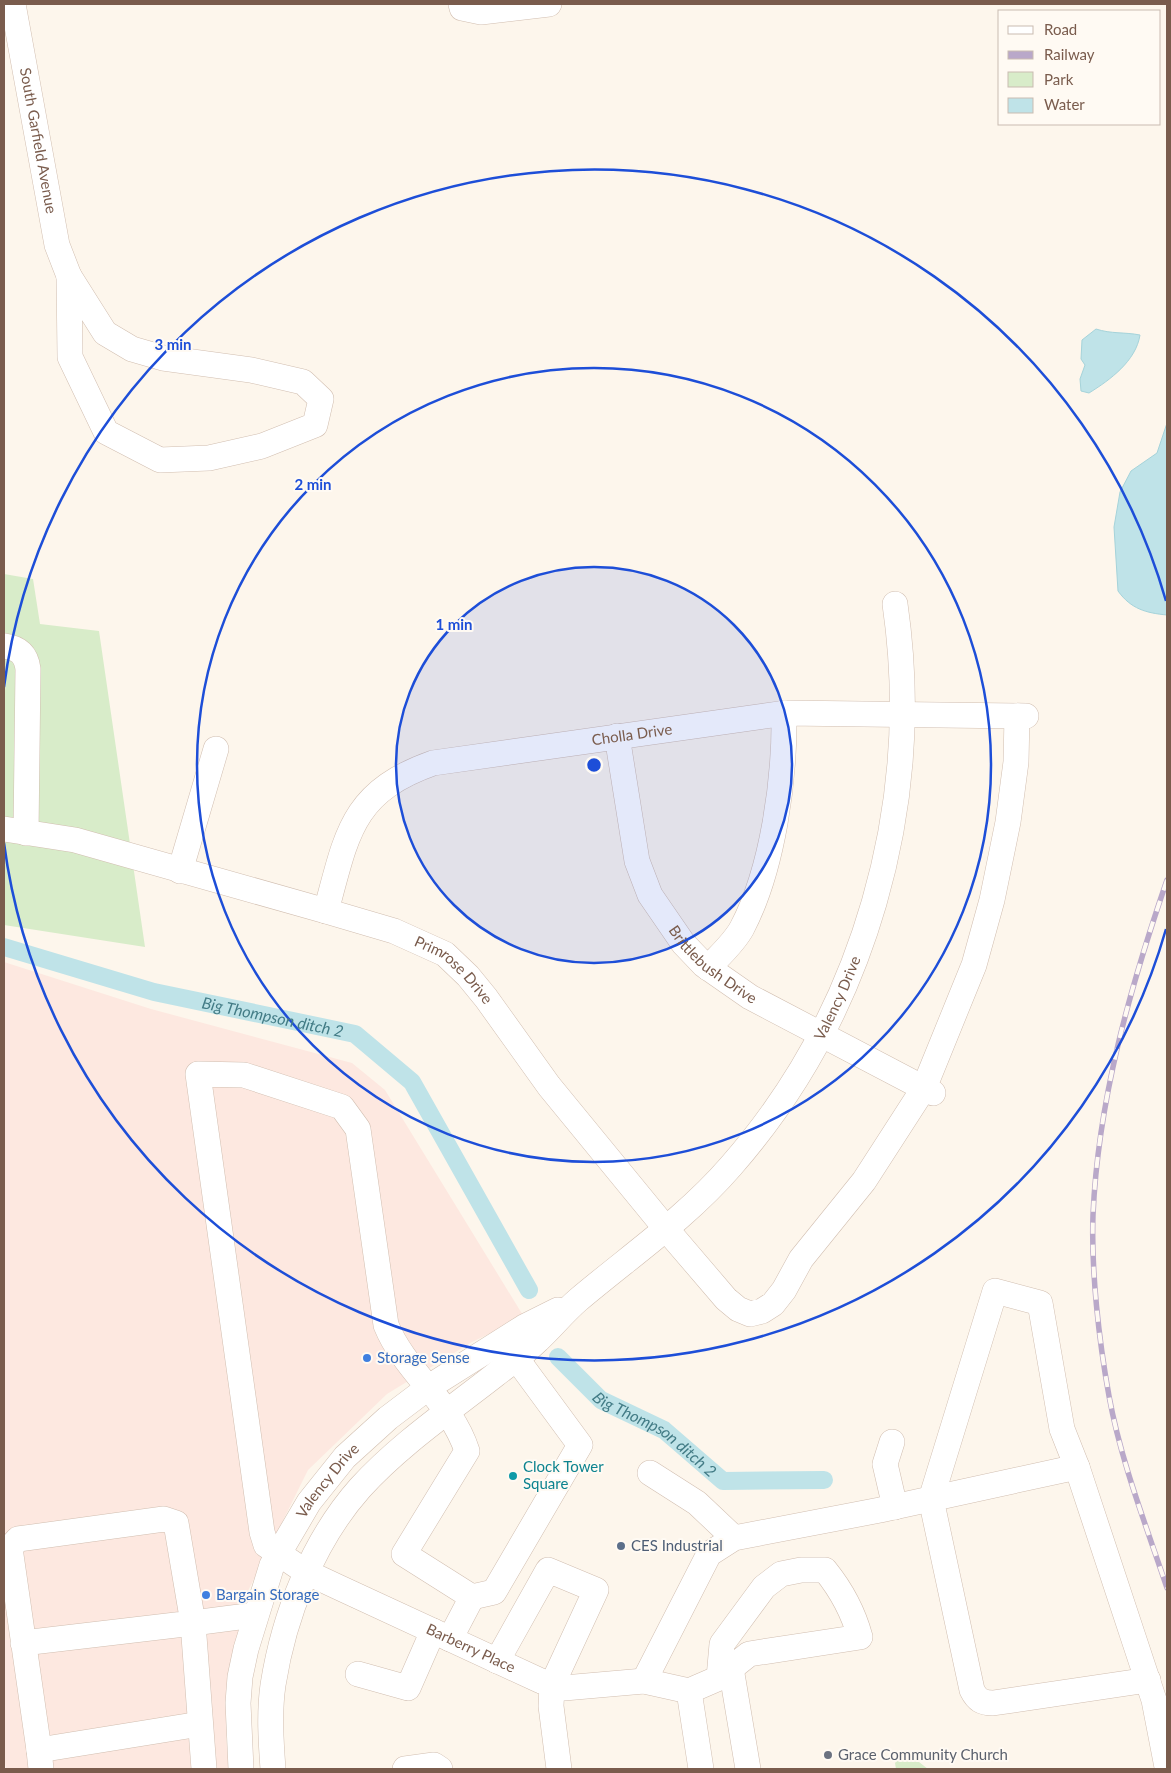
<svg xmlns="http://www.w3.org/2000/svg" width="1171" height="1773" viewBox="0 0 1171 1773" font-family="Lato,sans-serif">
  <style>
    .commercial { fill: #fde8e0 }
    .green { fill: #d8ecc9 }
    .water { fill: #bfe3e8; stroke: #a5d3da }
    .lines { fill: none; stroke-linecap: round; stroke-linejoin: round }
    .canal { stroke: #bfe3e8; stroke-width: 18 }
    .minor-casing { stroke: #d1beb0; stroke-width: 26 }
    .minor { stroke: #fff; stroke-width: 25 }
    .rail-casing { stroke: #b9a8c9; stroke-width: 5.5 }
    .rail { stroke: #fffaf3; stroke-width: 4; stroke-dasharray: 11; stroke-linecap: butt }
    .ring { fill: none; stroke: #1d4ed8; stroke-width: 2.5 }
    .shop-dot { fill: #3f7fe0; stroke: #fffaf3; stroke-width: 2 }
    .culture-dot { fill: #0f9aa8; stroke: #fffaf3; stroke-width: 2 }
    .service-dot { fill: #5c6f8a; stroke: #fffaf3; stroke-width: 2 }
    .worship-dot { fill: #6b7280; stroke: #fffaf3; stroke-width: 2 }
    .labels { text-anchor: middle; stroke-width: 4; stroke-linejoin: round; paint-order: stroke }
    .street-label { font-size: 15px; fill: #7a5c4d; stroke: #fffaf3 }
    .shop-label { font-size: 15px; fill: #366cbe; stroke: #fffaf3; text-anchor: start }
    .culture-label { font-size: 15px; fill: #0d838f; stroke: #fffaf3; text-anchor: start }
    .service-label { font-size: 15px; fill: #4e5e75; stroke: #fffaf3; text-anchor: start }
    .worship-label { font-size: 15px; fill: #5b616d; stroke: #fffaf3; text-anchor: start }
    .water-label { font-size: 16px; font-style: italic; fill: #437c86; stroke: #fffaf3 }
    .centre { fill: #1d4ed8; stroke: #fffaf3; stroke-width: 2.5 }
    .ring-label { font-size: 15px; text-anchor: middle; font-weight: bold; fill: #1d4ed8; stroke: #fffaf3; stroke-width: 4; stroke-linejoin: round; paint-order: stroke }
  </style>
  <rect width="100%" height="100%" fill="#fdf6ec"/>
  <path class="commercial" d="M 4,962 L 151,1009 L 352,1063 L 385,1090 L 524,1317 L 472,1342 L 387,1394 L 308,1470 L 243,1601 L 226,1739 L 230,1769 L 6,1769 L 4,1757 Z"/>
  <path class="green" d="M 4,574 L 33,579 L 40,624 L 99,631 L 145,947 L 4,925 Z
    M 899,1759 L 919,1762 L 928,1769 L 896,1769 L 895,1763 Z"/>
  <path class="water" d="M 1096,329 C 1111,334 1125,332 1140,335 C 1136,361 1110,380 1089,393 L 1081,391 L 1080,379 L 1085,365 L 1081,359 L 1082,340 Z
    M 1167,423 L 1167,615 C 1146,613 1131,609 1118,591 L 1114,527 L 1120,492 L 1131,471 L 1157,453 Z"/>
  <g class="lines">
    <g class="canal">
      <path id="s1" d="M 4,947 L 154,992 L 355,1034 L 412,1082 L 529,1290"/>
      <path id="s2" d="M 558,1357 L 601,1400 L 664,1430 L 723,1481 L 824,1480"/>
    </g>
    <defs>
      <g id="minor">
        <path id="s3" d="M 13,4 L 57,245 L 69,276"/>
        <path d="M 461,4 L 462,8 L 481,12 L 549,4"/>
        <path d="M 69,276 L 105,333 L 132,349 L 163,358 L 251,370 L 303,382 L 321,399 L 315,425 L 262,446 L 209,458 L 160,460 L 106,432 L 70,357 Z"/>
        <path d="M 4,646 C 19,648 26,654 28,669 L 26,833"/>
        <path id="s4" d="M 617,736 L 637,861 L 650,895 L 683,943 L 704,965 L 750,997 L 933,1093"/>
        <path id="s5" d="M 4,829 L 75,840 L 326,911 L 394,931 L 445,954 L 468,976 L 486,998 L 549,1086 L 667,1230 L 726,1299 L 738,1309 L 750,1314 L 762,1311 L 773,1304 L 784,1290 L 801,1259 L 864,1181 L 924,1088 L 974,965 L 992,900 L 1008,822 L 1016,762 L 1017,716"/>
        <path d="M 180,871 L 216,749"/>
        <path id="s6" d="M 326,911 C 347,834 351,792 433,763 L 786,713 L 1026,716"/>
        <path d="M 708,968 C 719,956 734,943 742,928 C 773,869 785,779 784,713"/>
        <path d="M 892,1442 L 885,1464 L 895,1507"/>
        <path d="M 1077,1467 L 1062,1429 L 1040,1303 L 995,1291 L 931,1499 L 972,1690 C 977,1700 982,1703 993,1703 L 1148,1680"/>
        <path d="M 650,1473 L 697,1503 L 734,1538"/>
        <path id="s7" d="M 472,1597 L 404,1554 L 467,1451 C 451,1401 405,1372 386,1325 L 358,1129 L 342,1107 L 244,1075 L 198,1074 L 262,1532 L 266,1545 L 306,1572 L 338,1587 L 541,1681 L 564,1688 L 644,1681 L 689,1691 L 719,1678 L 749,1654 L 860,1637 C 853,1611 842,1591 825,1570 L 801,1570 L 781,1574 L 764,1587 L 722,1644 L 719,1678"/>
        <path d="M 450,1639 L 472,1597 L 494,1592 L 580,1445 L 516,1358"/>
        <path d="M 23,1643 L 193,1623 L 176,1523 L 164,1519 L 18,1539 L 10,1548 L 39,1750 L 41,1769"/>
        <path d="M 497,1661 L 548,1570 L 596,1590 L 552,1685 L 551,1706 L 559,1769"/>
        <path d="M 731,1668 L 748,1769"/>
        <path d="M 358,1674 L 408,1688 L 433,1631"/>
        <path d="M 644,1681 L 709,1554 L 734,1538 L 880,1510 L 1077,1467 L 1154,1700 L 1167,1767"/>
        <path d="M 689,1691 L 701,1769"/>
        <path d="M 39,1750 L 200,1724"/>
        <path d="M 204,1769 L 193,1623 L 255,1615"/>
        <path id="s8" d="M 241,1769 L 238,1703 L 240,1677 L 246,1649 L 272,1565 L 309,1502 L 345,1457 L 388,1418 L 429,1387 L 524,1327 L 558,1310"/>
        <path id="s9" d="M 273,1769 C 271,1742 269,1713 273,1685 C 284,1615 313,1541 360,1488 C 399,1445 449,1411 495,1375 C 509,1364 525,1353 538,1340 C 552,1327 564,1312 578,1300 C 630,1256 686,1218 731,1166 C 865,1013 924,804 895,604"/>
        <path d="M 405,1769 L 434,1765 L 440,1769"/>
      </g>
    </defs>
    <use href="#minor" class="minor-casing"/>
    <use href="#minor" class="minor"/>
    <defs>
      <path id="rail" d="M 1167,880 C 1130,988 1098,1100 1093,1215 C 1091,1271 1099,1341 1109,1396 C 1121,1462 1146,1525 1167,1588"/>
    </defs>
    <use href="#rail" class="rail-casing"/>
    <use href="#rail" class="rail"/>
  </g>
  <circle cx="594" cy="765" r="198" fill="#1d4ed8" fill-opacity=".12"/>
  <g class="ring">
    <circle cx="594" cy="765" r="198"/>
    <circle cx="594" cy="765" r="397"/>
    <path d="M1166 929A595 595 0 0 1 4 843M4 687A595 595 0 0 1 1166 601"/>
  </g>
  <g class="shop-dot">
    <circle cx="367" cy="1358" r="5"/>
    <circle cx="206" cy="1595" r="5"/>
  </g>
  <circle class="culture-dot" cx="513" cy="1476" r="5"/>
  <circle class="service-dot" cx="621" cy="1546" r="5"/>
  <circle class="worship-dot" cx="828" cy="1755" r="5"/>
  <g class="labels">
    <g class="street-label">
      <text dy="5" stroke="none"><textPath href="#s3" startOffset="139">South Garfield Avenue</textPath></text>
      <text dy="5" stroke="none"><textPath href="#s6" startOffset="395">Cholla Drive</textPath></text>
      <text dy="5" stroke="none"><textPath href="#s4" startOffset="258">Brittlebush Drive</textPath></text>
      <text dy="5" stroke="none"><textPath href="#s5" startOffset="476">Primrose Drive</textPath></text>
      <text dy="5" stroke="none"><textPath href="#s9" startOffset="994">Valency Drive</textPath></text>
      <text dy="5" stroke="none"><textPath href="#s8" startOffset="310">Valency Drive</textPath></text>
      <text dy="5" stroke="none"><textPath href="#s7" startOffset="1432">Barberry Place</textPath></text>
    </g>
    <g class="shop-label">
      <text x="377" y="1363">Storage Sense</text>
      <text x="216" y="1600">Bargain Storage</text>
    </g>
    <g class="culture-label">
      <text x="523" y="1472">Clock Tower<tspan x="523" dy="17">Square</tspan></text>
    </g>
    <g class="service-label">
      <text x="631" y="1551">CES Industrial</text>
    </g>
    <g class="worship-label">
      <text x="838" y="1760">Grace Community Church</text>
    </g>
    <g class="water-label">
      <text dy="6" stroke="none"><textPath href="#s1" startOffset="278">Big Thompson ditch 2</textPath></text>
      <text dy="6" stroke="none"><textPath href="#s2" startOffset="125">Big Thompson ditch 2</textPath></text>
    </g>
  </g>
  <circle cx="594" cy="765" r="8" class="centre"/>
  <g class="ring-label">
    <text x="173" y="350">3 min</text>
    <text x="313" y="490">2 min</text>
    <text x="454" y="630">1 min</text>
  </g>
  <rect width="1171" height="1773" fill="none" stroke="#7a5c4d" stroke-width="10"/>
  <rect x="998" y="10" width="162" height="115" fill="#fffaf3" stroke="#cabbb1"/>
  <rect x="1008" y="26" width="25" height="8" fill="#ffffff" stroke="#cabbb1"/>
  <text x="1044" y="35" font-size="15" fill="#7a5c4d">Road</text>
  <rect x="1008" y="51" width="25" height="8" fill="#b9a8c9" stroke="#cabbb1"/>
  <text x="1044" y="60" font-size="15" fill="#7a5c4d">Railway</text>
  <rect x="1008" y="72" width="25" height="15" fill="#d8ecc9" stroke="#cabbb1"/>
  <text x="1044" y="85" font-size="15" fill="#7a5c4d">Park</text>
  <rect x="1008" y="98" width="25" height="15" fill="#bfe3e8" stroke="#cabbb1"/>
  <text x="1044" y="110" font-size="15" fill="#7a5c4d">Water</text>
</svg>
